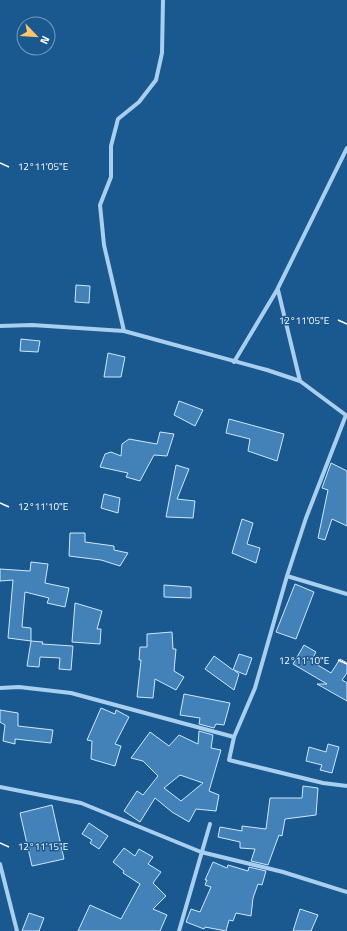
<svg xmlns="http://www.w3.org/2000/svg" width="347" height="931" font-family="'Titillium Web',sans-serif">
	<rect width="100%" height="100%" fill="#1a5890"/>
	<!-- building -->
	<path fill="#4382b8" stroke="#cfe7fa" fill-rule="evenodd" d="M76 285 90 286 89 303 75 302Z
		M21 339 40 341 38 352 20 351Z
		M108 353 125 357 121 377H104Z
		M179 401 203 410 195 426 174 415Z
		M229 419 284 434 277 461 248 451 250 439 226 433Z
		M160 432 174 434 167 456 154 455 140 481 126 477 128 473 100 467 105 454 111 452 121 456 122 444 129 439 157 444Z
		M331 463 347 471V526L332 519 325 540 318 538 328 490 322 488Z
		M176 465 189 469 177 499 195 501 193 518 166 517Z
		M104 494 120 498 118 513 101 508Z
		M242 519 253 523 247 544 260 548 256 563 232 553Z
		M70 533H85V542L114 546V550L128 553 120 566 101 560 69 556Z
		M31 562 48 564 45 583 69 588 65 607 47 603 49 598 25 592 22 627 31 628V641L8 638 13 580 0 581V569L30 571Z
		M295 584 314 592 296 639 276 632Z
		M164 585 191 587V598L164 597Z
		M75 603 102 611 97 629H101L100 644 72 642Z
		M172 632 173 649H176L174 671 184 677 176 690 155 679 153 698 137 697 141 660H139L140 647H147V634Z
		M31 641 43 642 42 644 73 646 71 670 59 669 60 658 40 657 39 667 27 666Z
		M304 645 316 652 311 661 331 673 340 659 347 663V673L342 680 347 683V701L317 684H327L293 664Z
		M239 654 252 658 246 675 234 670 239 674 234 690 205 669 214 656 233 670Z
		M184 694 230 703 224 725 216 724 214 728 199 724 200 718 180 715Z
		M101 708 115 714 116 710 129 717 115 744 121 746 115 766 91 759 92 741 87 740Z
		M0 710 18 713V726L53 730 51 743 15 739V744L3 741 5 725 0 722Z
		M199 731 213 735 211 748 221 750 209 791 219 795 216 811 196 809 189 822 172 812 155 798 140 822 124 811 137 791 143 795 158 776 143 761 131 758 150 732 169 746 179 735 198 744ZM180 775 203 783 181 801 164 788Z
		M328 744 339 747 332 773 320 770 322 765 306 761 309 747 326 752Z
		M303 786 318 788 316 815 285 819 282 836 279 835 268 865 251 861 255 849 240 848V842L218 837 220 827 242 831V826L266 829 270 798H302Z
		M52 805 64 859 32 866 20 813Z
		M89 823 108 836 99 849 90 843 92 840 82 834Z
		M124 848 135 856 139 849 153 857 148 864 161 872 153 883 166 896 153 909 167 915 160 931H78L90 905 121 919 140 884 123 873 124 871 113 862Z
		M213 862 227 868 228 865 248 871 249 867 266 871 262 885 258 884 253 898 251 916 236 913 233 921 229 920 226 931 205 927 204 929 186 922 191 909 200 912 211 887 205 885 207 880H205Z
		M300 909 318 915 311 931H293Z
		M29 913 44 918 39 931H22Z"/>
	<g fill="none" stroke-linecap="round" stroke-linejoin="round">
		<!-- street -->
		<path stroke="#a9cfef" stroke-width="4" d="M278 290 300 381
			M0 326 32 325 124 331 267 370 300 381 347 416
			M124 331 104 245 100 205 111 177V146L118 119 139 102 156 80 162 53 163 0
			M234 362 277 290 347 148
			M346 415 306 518 287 576 255 688 234 737 229 760 323 783 347 786
			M287 576 347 594
			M0 688 19 687 71 693 234 737
			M0 787 81 803 201 852 283 872 347 892
			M0 864 17 931
			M179 931 210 824"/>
	</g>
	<!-- ticks -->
	<path fill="none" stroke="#fff" stroke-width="1.5" d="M0 163 9 167M338 320 347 324M0 503 9 507M338 660 347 664M0 843 9 847"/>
	<g font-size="10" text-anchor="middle" fill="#fff" stroke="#1a5890" stroke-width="3" stroke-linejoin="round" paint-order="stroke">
		<text x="43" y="170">12°11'05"E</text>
		<text x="304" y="324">12°11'05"E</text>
		<text x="43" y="510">12°11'10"E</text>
		<text x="304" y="664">12°11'10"E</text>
		<text x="43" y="850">12°11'15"E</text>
	</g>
	<!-- north arrow -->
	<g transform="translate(36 36) rotate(115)"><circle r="19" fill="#1a5890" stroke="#769bbc"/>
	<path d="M0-3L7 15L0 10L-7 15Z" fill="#ffc567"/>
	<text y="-6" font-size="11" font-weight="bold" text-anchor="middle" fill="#ffffff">N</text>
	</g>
</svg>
